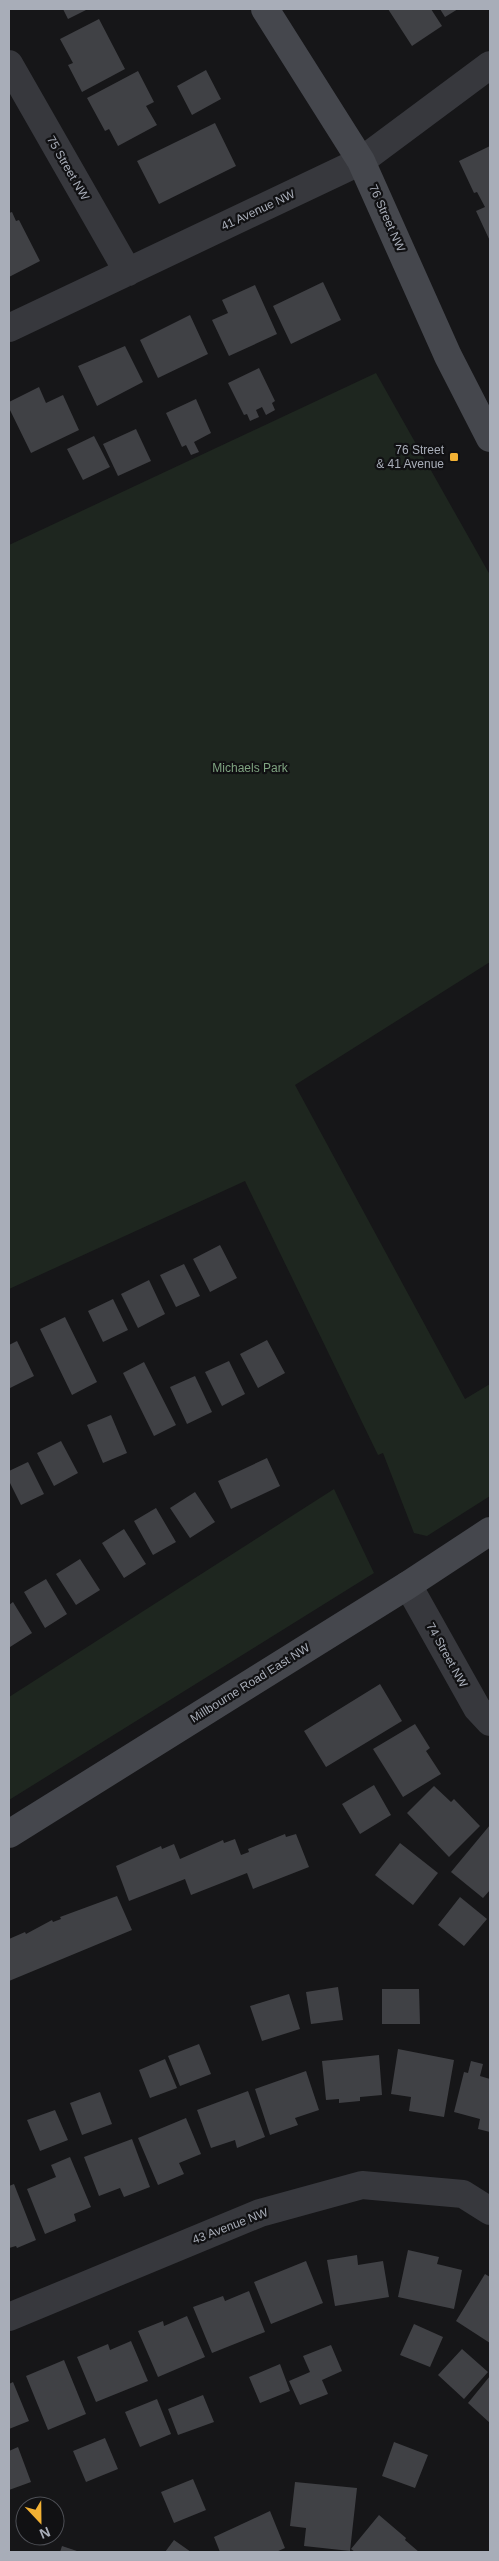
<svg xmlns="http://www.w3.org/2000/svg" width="499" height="2561" font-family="Arial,sans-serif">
	<rect width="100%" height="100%" fill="#161618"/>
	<!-- green -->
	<path fill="#1e261f" d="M376 373 490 575V962L295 1085 465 1399 490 1384V1496L427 1536 414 1533 383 1453 378 1455 245 1181 9 1289V545Z
		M334 1489 374 1573 9 1800V1697Z"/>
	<!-- building -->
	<path fill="#404145" d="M63 9H88L68 19Z
		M388 9H431L442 26 412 46Z
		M440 9H458L445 17Z
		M99 19 125 69 82 92 68 65 73 63 60 39Z
		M206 70 221 99 192 115 177 86Z
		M138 71 154 102 146 106 157 125 118 146 109 129 105 131 87 98Z
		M215 123 236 166 159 204 137 161Z
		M490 146V241L476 211 485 207 477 192 474 193 459 161Z
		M12 212 16 221 19 220 40 261 9 277V213Z
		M323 282 341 320 291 344 273 306Z
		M255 285 277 334 229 356 212 320 228 313 222 300Z
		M190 315 208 354 158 378 140 340Z
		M125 346 143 382 97 406 78 366Z
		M259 368 275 401 272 403 275 410 266 415 262 407 256 410 259 417 250 421 247 414 244 415 228 383Z
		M39 387 46 403 63 395 79 430 31 453 9 408V402Z
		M196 399 211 433 194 442 199 452 191 455 186 445 182 447 166 413Z
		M136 429 151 461 118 476 103 444Z
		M94 436 110 467 83 480 67 449Z
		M220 1245 237 1278 210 1292 193 1259Z
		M184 1264 200 1296 176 1307 160 1275Z
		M149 1280 165 1314 138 1328 121 1294Z
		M113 1299 128 1330 103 1342 88 1311Z
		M65 1317 97 1382 72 1395 40 1329Z
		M267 1340 285 1373 258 1388 240 1354Z
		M17 1341 34 1376 10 1388 9 1345Z
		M229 1361 245 1394 222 1406 205 1372Z
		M144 1362 176 1425 154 1436 123 1373Z
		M195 1376 212 1412 187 1424 170 1387Z
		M111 1415 127 1453 103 1463 87 1425Z
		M61 1441 78 1473 54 1486 37 1453Z
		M267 1458 280 1486 231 1509 218 1481Z
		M28 1462 44 1494 21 1505 9 1481V1471Z
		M195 1492 215 1522 190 1538 170 1508Z
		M156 1508 176 1542 153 1555 134 1521Z
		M124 1529 146 1564 124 1578 102 1543Z
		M80 1559 100 1590 76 1605 56 1574Z
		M46 1579 67 1614 45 1628 24 1592Z
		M13 1602 32 1633 10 1647 9 1605Z
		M380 1684 402 1721 326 1767 304 1731Z
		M415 1724 430 1748 426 1751 441 1774 403 1797 373 1749Z
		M374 1785 391 1815 360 1834 342 1804Z
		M434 1786 451 1802 454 1799 480 1826 449 1857 407 1813Z
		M490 1825V1890L483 1898 451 1872Z
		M285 1834 286 1837 296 1834 309 1867 253 1889 247 1873 191 1895 185 1879 129 1901 116 1866 161 1846 162 1849 174 1844 180 1859 223 1840 224 1843 235 1839 241 1855 249 1852 248 1849Z
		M400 1843 438 1873 413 1905 375 1875Z
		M117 1896 132 1930 9 1981V1939L25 1932 26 1934 52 1920 53 1922 61 1919 60 1917Z
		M460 1897 487 1919 464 1946 438 1925Z
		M338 1987 343 2020 311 2024 306 1992Z
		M382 1989H419L420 2024H382Z
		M289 1994 300 2029 262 2041 250 2006Z
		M199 2044 211 2074 180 2086 168 2056Z
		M398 2049 454 2060 444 2117 409 2111 411 2097 391 2094Z
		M379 2055 382 2095 360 2097V2101L339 2103V2099L326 2100 322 2061Z
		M165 2059 177 2088 150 2098 139 2070Z
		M471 2061 483 2064 480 2076 490 2079V2132L478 2129 480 2119 454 2112 464 2072 468 2073Z
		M306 2071 319 2110 295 2118 298 2125 270 2135 255 2089Z
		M248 2091 265 2137 237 2148 235 2140 211 2148 197 2110Z
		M100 2092 112 2124 82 2135 70 2103Z
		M55 2110 68 2140 40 2151 27 2120Z
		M186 2118 201 2154 179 2163 184 2174 158 2185 138 2138Z
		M132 2139 150 2187 124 2197 120 2188 99 2196 84 2157Z
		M70 2157 91 2207 74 2214 76 2221 45 2234 27 2189 56 2177 51 2165Z
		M14 2184 36 2240 17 2248 16 2246 9 2248V2186Z
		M408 2250 439 2257 437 2264 462 2270 454 2309 398 2297Z
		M357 2255 358 2265 383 2261 389 2297 335 2306 327 2260Z
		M306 2261 323 2303 271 2324 254 2282Z
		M485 2274 490 2277V2343L456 2321Z
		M249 2291 265 2332 212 2353 193 2307 223 2296 225 2301Z
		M187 2316 205 2357 158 2377 138 2331 163 2321 164 2326Z
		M414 2324 443 2337 430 2367 400 2355Z
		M131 2341 148 2381 96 2402 77 2357 108 2344 110 2350Z
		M331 2345 342 2371 322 2380 328 2394 300 2405 289 2381 310 2372 303 2356Z
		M462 2349 488 2372 464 2399 438 2375Z
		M64 2360 86 2414 48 2430 26 2376Z
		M280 2364 290 2391 260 2403 249 2377Z
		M490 2376V2423L468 2403Z
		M13 2382 29 2421 9 2429V2384Z
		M203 2395 214 2422 178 2435 168 2409Z
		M157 2399 171 2434 140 2447 125 2412Z
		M105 2438 118 2469 86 2482 73 2451Z
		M394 2442 428 2455 415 2488 382 2476Z
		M18 2447 31 2482 9 2490V2451Z
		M193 2479 206 2510 174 2523 161 2492Z
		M295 2482 357 2488 350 2551 304 2546 306 2528 290 2526Z
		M270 2511 285 2548 276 2552H220L214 2537Z
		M379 2515 406 2538 405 2540 419 2552H355L351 2549Z
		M174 2540 191 2552H165Z
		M62 2546 80 2552H60Z"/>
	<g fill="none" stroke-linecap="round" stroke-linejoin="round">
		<!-- street -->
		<path stroke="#37383d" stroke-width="28" d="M9 64 128 272
			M9 328 361 161 490 65
			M408 1585 477 1708 490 1722
			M9 2317 260 2213 362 2185 463 2194 490 2211"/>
		<!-- secondary -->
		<path stroke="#45474d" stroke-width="28" d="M265 9 361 161 448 356 490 438
			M9 1834 408 1585 490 1531"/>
	</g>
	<!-- markers -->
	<rect fill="#f2b134" stroke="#111113" stroke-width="2" x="449" y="452" width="10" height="10" rx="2.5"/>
	<g text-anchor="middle" stroke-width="4.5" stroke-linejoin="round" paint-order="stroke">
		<!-- street labels -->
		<g font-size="12" fill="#a8adb8" stroke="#111113">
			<text transform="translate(68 168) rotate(60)" y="4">75 Street NW</text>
			<text transform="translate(258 210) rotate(-25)" y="4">41 Avenue NW</text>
			<text transform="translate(387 218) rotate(66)" y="4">76 Street NW</text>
			<text transform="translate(447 1655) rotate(61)" y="4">74 Street NW</text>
			<text transform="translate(250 1683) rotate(-32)" y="4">Millbourne Road East NW</text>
			<text transform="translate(230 2226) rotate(-21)" y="4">43 Avenue NW</text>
		</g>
		<!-- poi labels -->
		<g font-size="12" fill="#a8adb8" stroke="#111113" text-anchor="end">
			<text x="444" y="454">76 Street<tspan x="444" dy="14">&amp; 41 Avenue</tspan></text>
		</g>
		<!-- park labels -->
		<g font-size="12" fill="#7fa381" stroke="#111113">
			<text x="250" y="772">Michaels Park</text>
		</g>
	</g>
	<!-- border -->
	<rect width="499" height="2561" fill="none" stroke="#a8adb8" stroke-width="20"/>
	<!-- north arrow -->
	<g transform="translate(40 2521) rotate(158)"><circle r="24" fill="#111113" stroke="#4d4f55"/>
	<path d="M0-4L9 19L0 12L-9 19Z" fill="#f2b134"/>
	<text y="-8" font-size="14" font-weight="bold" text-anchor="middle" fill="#a8adb8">N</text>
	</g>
</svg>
